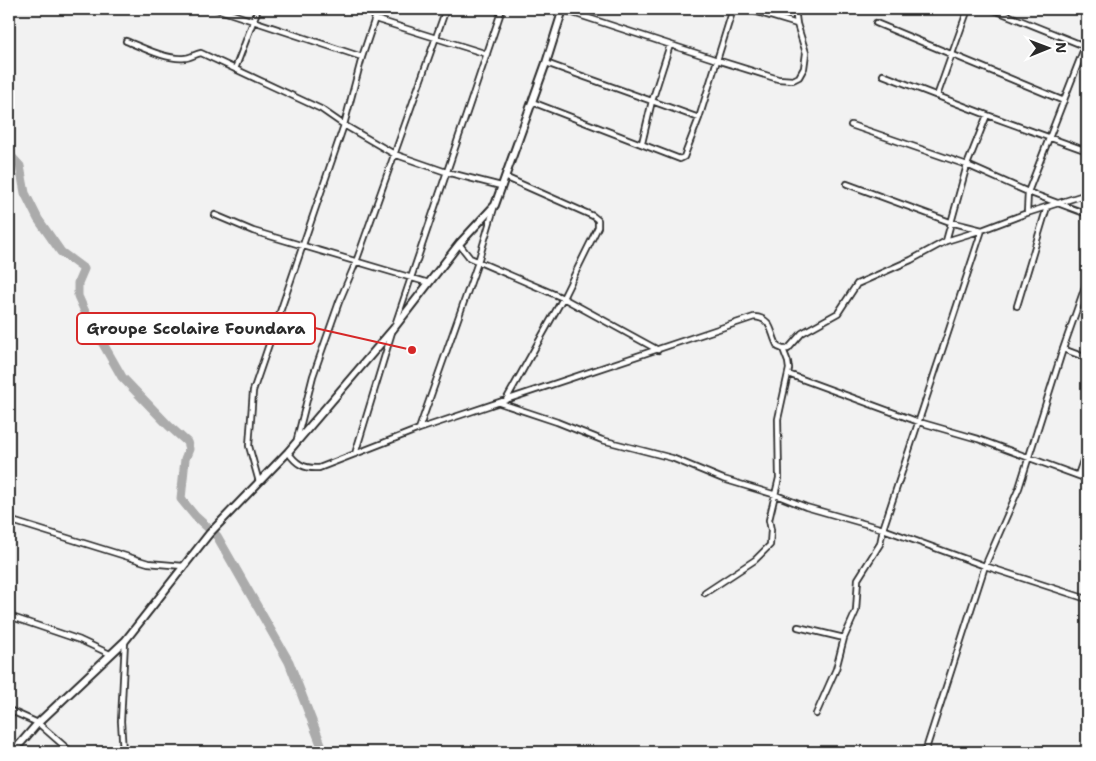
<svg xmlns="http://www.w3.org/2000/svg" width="1096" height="761" font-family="'Shantell Sans',sans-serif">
	<rect width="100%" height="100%" fill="#f2f2f2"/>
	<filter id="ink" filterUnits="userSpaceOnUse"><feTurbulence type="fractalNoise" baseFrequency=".02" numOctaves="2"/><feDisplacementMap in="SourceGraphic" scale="10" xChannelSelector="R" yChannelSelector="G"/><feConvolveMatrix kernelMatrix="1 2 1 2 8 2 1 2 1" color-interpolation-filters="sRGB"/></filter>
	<g filter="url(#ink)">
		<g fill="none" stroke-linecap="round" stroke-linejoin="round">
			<!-- river -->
			<path stroke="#ababab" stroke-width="9" d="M9 154 20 166 25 193 38 219 61 252 84 269 78 283V296L86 314 122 377 169 426 187 442 189 449 185 459 181 499 195 516 217 536 289 662 324 752"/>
			<!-- street casing -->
			<g stroke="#2b2b2b" stroke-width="8">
				<path id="street" d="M217 9 362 57
					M561 9 717 60 778 79 793 80 799 77 804 68 806 53 797 24 795 9
					M747 9 797 24
					M992 9 1087 47
					M375 19 487 54
					M876 23 1064 101
					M126 41C144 48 166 60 185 58 190 58 195 54 201 53L321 109 344 125 394 154 446 172 501 186
					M546 63 699 118
					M235 69 258 9
					M883 75 987 115 1087 151
					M937 96 968 9
					M532 102 680 159 684 157 699 118 733 9
					M851 125 967 165 1028 192 1087 214
					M642 143 652 101 670 45
					M505 177 593 216 598 220V227L563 298 506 400
					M1027 213 1028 192 1087 41
					M215 215 253 231 429 283
					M946 241 967 165 987 115
					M459 244 470 258 563 298 658 350
					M1017 306 1047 207
					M395 325 502 9
					M783 349H788L802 333 838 313 857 284 911 260 946 241 982 230 1027 213 1087 194
					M1063 349 1087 358
					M788 374 919 422 978 439 1087 479
					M500 403 557 422 602 440 672 458 723 479 776 495 806 507 883 529 985 566 1087 599
					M419 429 478 262 494 208
					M297 439 313 376 339 302 356 262 446 9
					M288 452C296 464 304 469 319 468L419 429 754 317C773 318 770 333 778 347L783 349 788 362 789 369 778 419 779 478 769 520 771 530 770 545 755 560 705 593
					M355 454 392 332
					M1078 475 1087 449
					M259 482 249 446 253 391 344 125 362 57 378 9
					M9 520 148 563 183 566
					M9 616 80 640 110 654
					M798 627 844 638
					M9 710 38 723 71 752
					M816 714 836 669 844 638 856 611 858 579 880 544 883 529 982 230 950 222 847 184
					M123 752 121 721 125 641
					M925 752 985 566 1019 488 1063 349 1087 281"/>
			</g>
			<!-- secondary casing -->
			<g stroke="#2b2b2b" stroke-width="10">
				<path id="secondary" d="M13 752 38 723 125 641 209 534 288 452 394 328 459 244 495 205 546 63 563 9"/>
			</g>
			<!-- street -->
			<use href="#street" stroke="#fff" stroke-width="4.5"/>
			<!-- secondary -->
			<use href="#secondary" stroke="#fff" stroke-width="6"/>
		</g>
	</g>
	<!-- callouts -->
	<path fill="none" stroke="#d62828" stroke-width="2" d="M412 350L315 328"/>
	<circle fill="#d62828" stroke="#fff" stroke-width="2" cx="412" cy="350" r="5"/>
	<rect fill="#fff" stroke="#d62828" stroke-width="2" x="77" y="313" width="238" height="31" rx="5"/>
	<g font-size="16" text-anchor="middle" font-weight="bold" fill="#2b2b2b">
		<text x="196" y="334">Groupe Scolaire Foundara</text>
	</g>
	<!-- margin -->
	<rect width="1096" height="761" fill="none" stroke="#fff" stroke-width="30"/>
	<rect x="15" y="15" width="1066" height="731" fill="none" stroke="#2b2b2b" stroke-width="2" filter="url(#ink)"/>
	<!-- north arrow -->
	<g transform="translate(1048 48) rotate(89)" stroke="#ffffff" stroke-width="4" paint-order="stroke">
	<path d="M0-4L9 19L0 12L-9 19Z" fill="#2b2b2b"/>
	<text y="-8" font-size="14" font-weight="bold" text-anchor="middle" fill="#2b2b2b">N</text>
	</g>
</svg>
